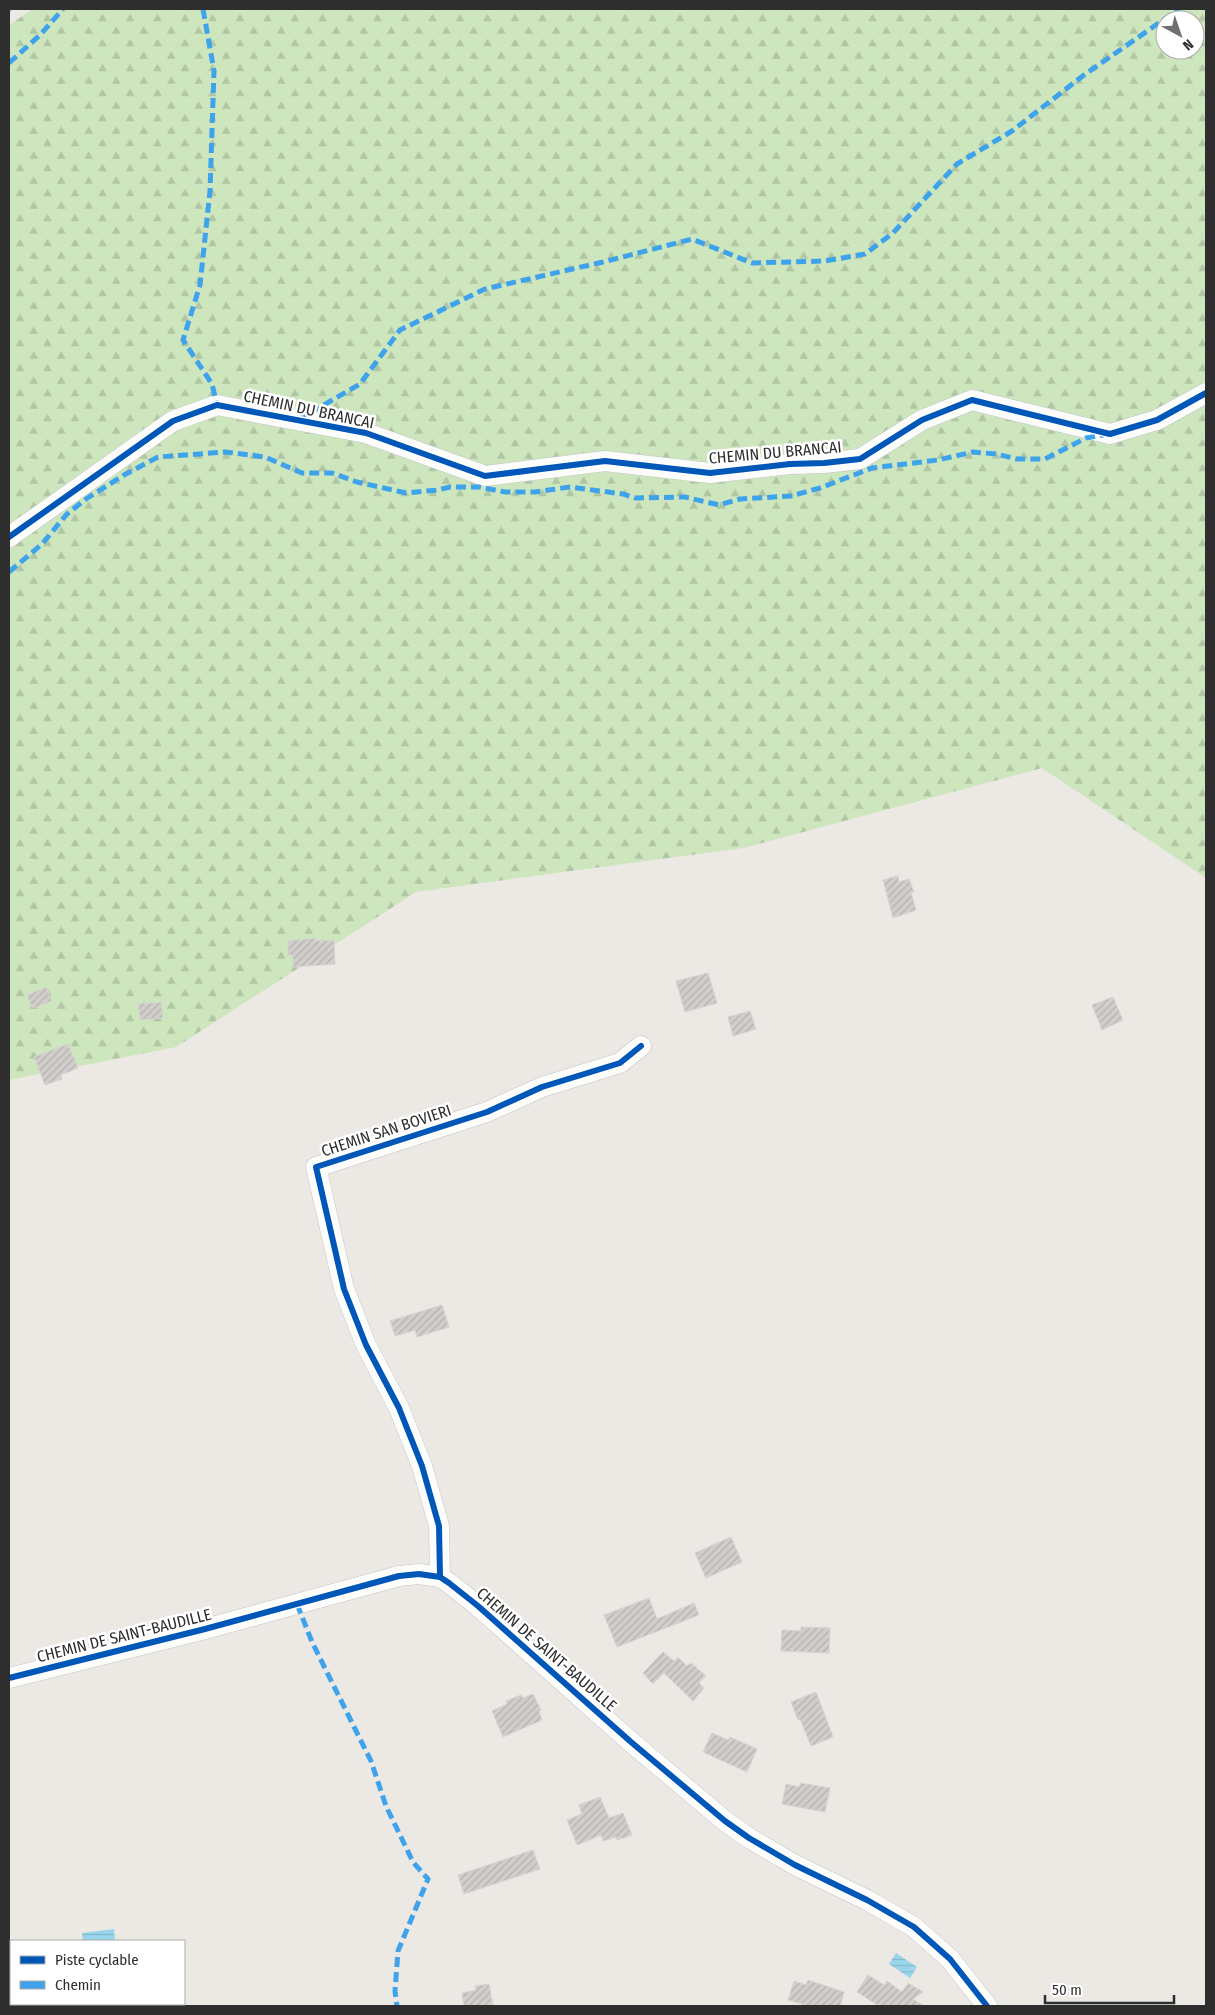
<svg xmlns="http://www.w3.org/2000/svg" width="1215" height="2015" font-family="'Fira Sans Condensed',sans-serif">
	<defs>
		<pattern id="forest-firs" width="22" height="20" patternUnits="userSpaceOnUse" patternTransform="scale(1.25)"><rect width="22" height="20" fill="#cee6be"/><path d="M5 1l3.5 6h-7zM16 11l3.5 6h-7z" fill="#b1c6a4"/></pattern>
		<pattern id="water-rules" width="6" height="5" patternUnits="userSpaceOnUse" patternTransform="scale(1.25)"><rect width="6" height="5" fill="#99d6ec"/><path d="M0 2.5h6" fill="none" stroke="#84b8cb"/></pattern>
		<pattern id="building-hatch" width="6" height="6" patternUnits="userSpaceOnUse" patternTransform="scale(1.25)"><rect width="6" height="6" fill="#d1cecb"/><path d="M-1 1l2-2M0 6l6-6M5 7l2-2" fill="none" stroke="#b4b1af"/></pattern>
	</defs>
	<rect width="100%" height="100%" fill="#ece8e4"/>
	<!-- forest -->
	<path fill="url(#forest-firs)" fill-rule="evenodd" d="M33 9H1206V878L1042 768 743 848 416 892 176 1047 9 1080V25ZM1165 20H1195V50H1165Z"/>
	<!-- water -->
	<path fill="url(#water-rules)" d="M114 1929 115 1941H83L82 1933Z
		M896 1953 917 1967 910 1978 889 1964Z"/>
	<g fill="none" stroke-linecap="round" stroke-linejoin="round">
		<!-- stream -->
		<path stroke="#99d6ec" stroke-width="5" d="M9 10V9"/>
	</g>
	<!-- building -->
	<path fill="url(#building-hatch)" stroke="#d7d4d0" d="M898 876 899 882 909 879 914 892 911 893 916 910 893 918 883 880Z
		M316 938V941L334 940 335 964 293 967V955H288V941Z
		M708 973 717 1003 685 1012 676 981Z
		M46 987 52 1001 37 1007H32L27 995Z
		M1113 997 1123 1020 1102 1030 1092 1005Z
		M161 1002 163 1018 140 1020 138 1004Z
		M750 1011 756 1029 733 1036 728 1017Z
		M68 1044 78 1068 61 1075 62 1079 45 1085 34 1057Z
		M442 1305 449 1327 417 1337 415 1330 395 1336 390 1321Z
		M731 1537 742 1562 706 1578 695 1553Z
		M649 1598 657 1619 694 1603 699 1615 617 1647 604 1615Z
		M801 1627 830 1628 829 1653 781 1651 782 1630 801 1631Z
		M663 1652 674 1661 678 1657 687 1666 691 1663 706 1676 699 1683 704 1688 693 1701 664 1673 653 1684 643 1673Z
		M816 1692 833 1737 811 1746 800 1719 798 1720 791 1702Z
		M533 1694 541 1710 539 1711 542 1720 503 1737 492 1711 507 1704 506 1701 521 1695 523 1698Z
		M712 1733 728 1740 730 1737 757 1749 747 1772 703 1752Z
		M800 1783 830 1788 825 1812 782 1804 786 1784 800 1787Z
		M600 1797 609 1818 623 1813 632 1835 617 1840 616 1837 603 1841 601 1835 577 1845 567 1820 582 1814 579 1805Z
		M533 1850 540 1869 464 1894 458 1875Z
		M868 1975 884 1985 887 1981 902 1992 908 1983 923 1992 913 1999 924 2006H879L857 1992Z
		M808 1980 844 1992 840 2006H802V2004L788 2000 794 1981 806 1985Z
		M489 1984 493 2006H464L462 1993 476 1990 475 1986Z"/>
	<g fill="none" stroke-linecap="round" stroke-linejoin="round">
		<!-- minor casing -->
		<g stroke="#c5c4c5" stroke-width="21">
			<path id="minor" d="M9 537 173 421 217 405 366 433 485 476 605 461 710 473 790 464 824 463 860 459 922 420 972 400 1110 434 1157 420 1206 393
				M440 1577 439 1526 422 1466 399 1408 366 1345 344 1289 316 1167 487 1112 542 1087 620 1063 641 1046
				M9 1678 205 1629 399 1576 419 1574 440 1577 449 1583 478 1606 631 1742 725 1821 749 1838 795 1865 867 1900 914 1927 950 1959 987 2006"/>
		</g>
		<!-- minor -->
		<use href="#minor" stroke="#fcfcfb" stroke-width="20"/>
		<!-- quiet -->
		<path stroke="#3ea3eb" stroke-width="5" stroke-dasharray="10 5" stroke-linecap="butt" d="M203 9 214 71 210 191 200 285 183 340 212 384 217 405
			M9 63 40 35 63 9
			M298 420 360 384 400 330 485 289 603 262 692 239 752 263 825 261 865 254 893 233 957 164 1012 131 1084 75 1179 9
			M9 572 42 544 67 514 86 499 124 475 158 457 225 452 265 457 302 473H332L357 482 406 493 438 490 450 487H479L505 492H535L570 487 623 494 635 498 685 497 719 505 740 499 791 496 820 488 872 468 938 460 973 452 996 454 1017 459H1045L1086 438 1103 435
			M297 1604 312 1642 371 1761 386 1806 413 1862 428 1879 398 1951 395 1991 397 2006"/>
		<!-- cycleway casing -->
		<g stroke="#fff" stroke-width="9">
			<path id="cycleway" d="M9 537 173 421 217 405 366 433 485 476 605 461 710 473 790 464 824 463 860 459 922 420 972 400 1110 434 1157 420 1206 393
				M440 1577 439 1526 422 1466 399 1408 366 1345 344 1289 316 1167 487 1112 542 1087 620 1063 641 1046
				M9 1678 205 1629 399 1576 419 1574 440 1577 449 1583 478 1606 631 1742 725 1821 749 1838 795 1865 867 1900 914 1927 950 1959 987 2006"/>
		</g>
		<!-- cycleway -->
		<use href="#cycleway" stroke="#0057b8" stroke-width="6"/>
	</g>
	<g text-anchor="middle" stroke-width="5" stroke-linejoin="round" paint-order="stroke">
		<!-- street labels -->
		<g font-size="16" fill="#2e2e2e" stroke="#fff">
			<text transform="translate(309 409) rotate(12)" y="6">CHEMIN DU BRANCAI</text>
			<text transform="translate(775 452) rotate(-5)" y="6">CHEMIN DU BRANCAI</text>
			<text transform="translate(386 1130) rotate(-18)" y="6">CHEMIN SAN BOVIERI</text>
			<text transform="translate(124 1635) rotate(-14)" y="6">CHEMIN DE SAINT-BAUDILLE</text>
			<text transform="translate(547 1649) rotate(41)" y="6">CHEMIN DE SAINT-BAUDILLE</text>
		</g>
	</g>
	<!-- border -->
	<rect width="1215" height="2015" fill="none" stroke="#2e2e2e" stroke-width="20"/>
	<!-- legend -->
	<rect x="10" y="1940" width="175" height="65" fill="#ffffff" stroke="#ababab"/>
	<rect x="20" y="1956" width="25" height="8" fill="#0057b8" stroke="#ababab"/>
	<text x="55" y="1965" font-size="15" fill="#2e2e2e">Piste cyclable</text>
	<rect x="20" y="1981" width="25" height="8" fill="#3ea3eb" stroke="#ababab"/>
	<text x="55" y="1990" font-size="15" fill="#2e2e2e">Chemin</text>
	<!-- north arrow -->
	<g transform="translate(1180 35) rotate(140)"><circle r="24" fill="#ffffff" stroke="#ababab"/>
	<path d="M0-4L9 19L0 12L-9 19Z" fill="#706f6e"/>
	<text y="-8" font-size="14" font-weight="bold" text-anchor="middle" fill="#2e2e2e">N</text>
	</g>
	<!-- scale -->
	<path d="M1045 1995v8h129v-8" fill="none" stroke="#2e2e2e" stroke-width="2.5"/>
	<text x="1052" y="1995" font-size="15" fill="#2e2e2e" stroke="#ffffff" stroke-width="4" paint-order="stroke">50 m</text>
</svg>
